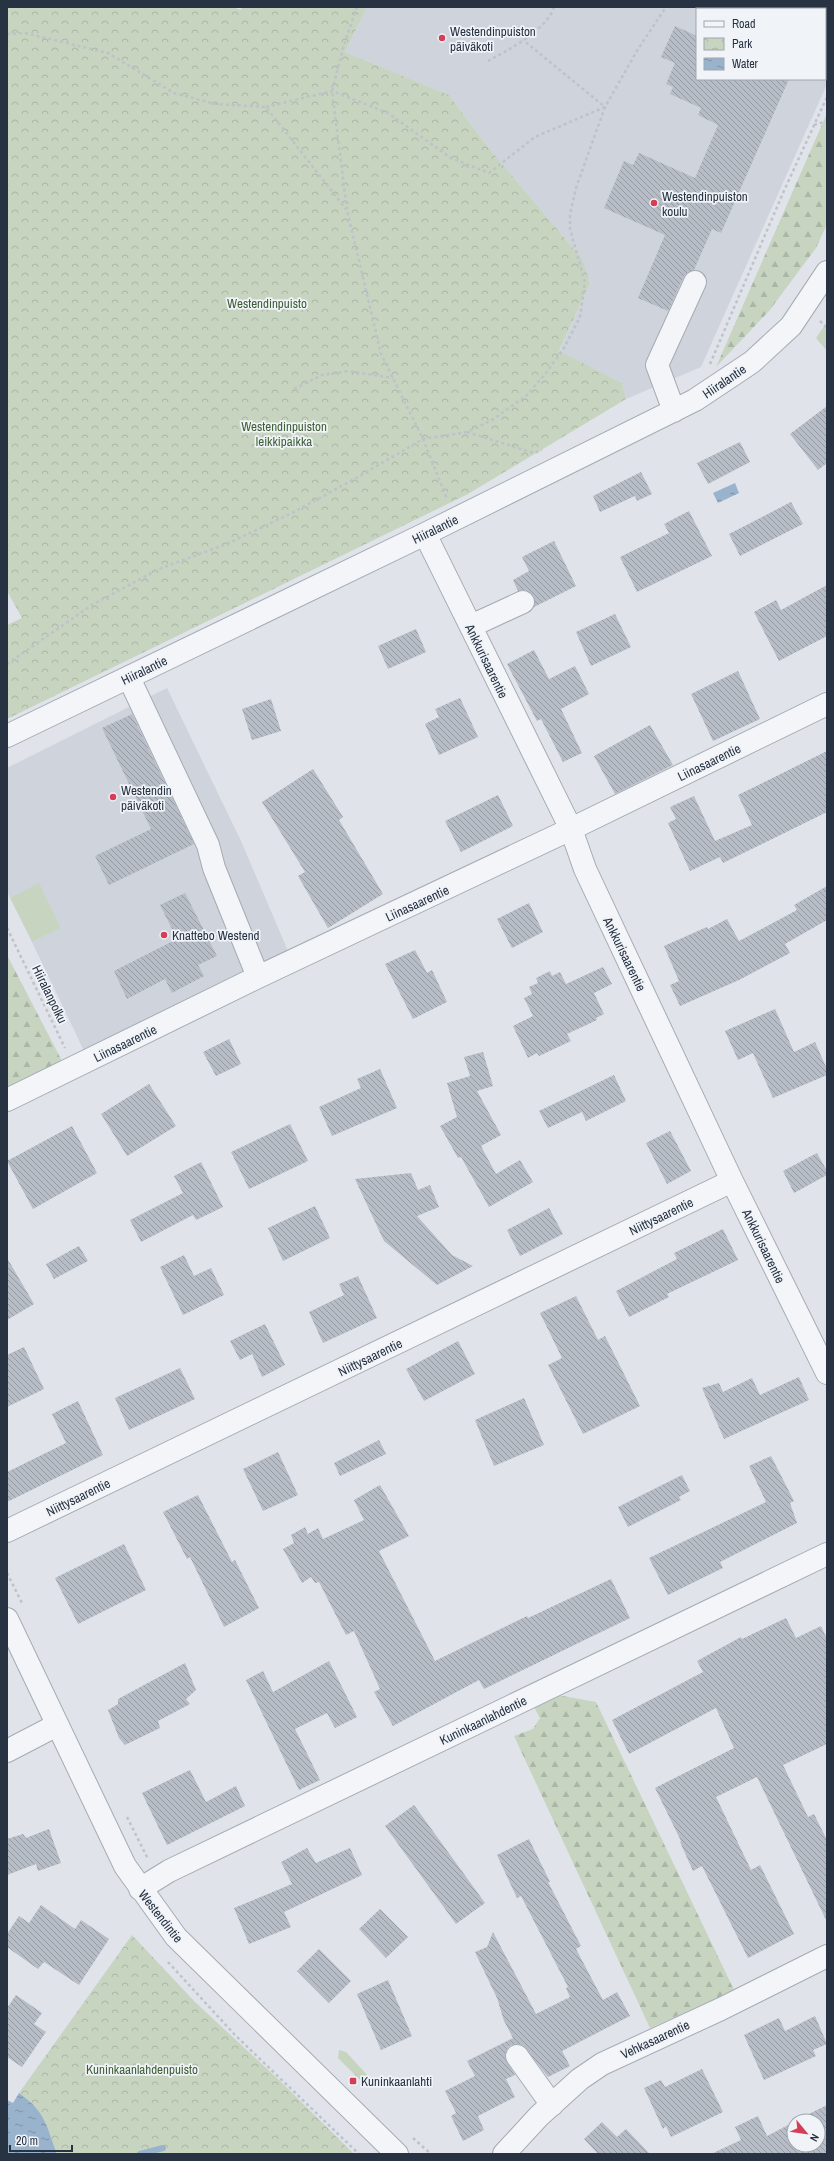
<svg xmlns="http://www.w3.org/2000/svg" width="834" height="2161" font-family="'Archivo Narrow',sans-serif">
	<defs>
		<pattern id="grass-tufts" width="24" height="20" patternUnits="userSpaceOnUse"><rect width="24" height="20" fill="#c6d4c0"/><path d="M3 7l-1-3M5 7V3M7 7l1-3M15 17l-1-3M17 17v-4M19 17l1-3" fill="none" stroke="#aab6a6"/></pattern>
		<pattern id="forest-firs" width="22" height="20" patternUnits="userSpaceOnUse"><rect width="22" height="20" fill="#c6d4c0"/><path d="M5 1l3.5 6h-7zM16 11l3.5 6h-7z" fill="#aab6a6"/></pattern>
		<pattern id="park-crowns" width="20" height="18" patternUnits="userSpaceOnUse"><rect width="20" height="18" fill="#c6d4c0"/><path d="M2 6a3 3 0 1 1 6 0M12 15a3 3 0 1 1 6 0" fill="none" stroke="#aab6a6"/></pattern>
		<pattern id="water-ripples" width="26" height="14" patternUnits="userSpaceOnUse"><rect width="26" height="14" fill="#99b3cc"/><path d="M2 4q2-2 4 0t4 0M15 11q2-2 4 0t4 0" fill="none" stroke="#7d92a7"/></pattern>
		<pattern id="building-back-hatch" width="6" height="6" patternUnits="userSpaceOnUse"><rect width="6" height="6" fill="#b7bdc7"/><path d="M-1 5l2 2M0 0l6 6M5-1l2 2" fill="none" stroke="#959aa3"/></pattern>
	</defs>
	<rect width="100%" height="100%" fill="#e0e4ea"/>
	<!-- built -->
	<path fill="#ced3dc" fill-rule="evenodd" d="M367 7H827V84L701 367 626 399 622 383 559 352 590 283 583 260 488 147 449 95 345 52ZM697 9H825V79H697Z
		M167 688 241 841 288 951 84 1051 32 942 61 928 39 884 10 898 7 891V768Z"/>
	<!-- grass -->
	<path fill="url(#grass-tufts)" d="M339 2050 346 2052 369 2077 367 2081H361L338 2058Z"/>
	<!-- forest -->
	<path fill="url(#forest-firs)" d="M827 113V224L816 248 769 311 716 367Z
		M827 322V351L816 338Z
		M7 955 62 1061 7 1088Z
		M557 1695 596 1702 734 1990 650 2028 514 1736 533 1729 540 1718 534 1707Z"/>
	<!-- park -->
	<path fill="url(#park-crowns)" d="M7 7H232L241 10 242 7H367L345 52 449 95 488 147 583 260 590 283 559 351 622 383 626 399 468 494 7 719V625L22 618 7 591Z
		M132 1935 195 2002 279 2080 354 2154H57C46 2125 46 2112 19 2093Z"/>
	<!-- pitch -->
	<path fill="#c6d4c0" d="M39 883 61 928 32 942 10 898Z"/>
	<!-- water -->
	<path fill="url(#water-ripples)" d="M735 483 739 493 718 503 713 493Z
		M19 2093C46 2112 46 2125 57 2154H7V2100L13 2103Z"/>
	<g fill="none" stroke-linecap="round" stroke-linejoin="round">
		<!-- stream -->
		<path stroke="#99b3cc" stroke-width="6" d="M140 2154 163 2148"/>
	</g>
	<!-- building -->
	<path fill="url(#building-back-hatch)" d="M675 26 697 36V79H789L721 233 712 229 694 270 688 272 684 276 668 311 638 298 665 235 604 208 624 161 633 165 639 153 695 178 718 125 698 115 701 108 670 94 673 87 666 84 675 63 661 57Z
		M827 406V463L818 470 790 434Z
		M740 442 750 462 708 484 697 463Z
		M641 472 652 494 637 501 635 496 600 512 593 496Z
		M791 502 803 524 740 556 729 534Z
		M689 511 712 556 637 592 620 557 669 533 664 524Z
		M554 541 576 586 534 607V596L525 590 518 591 513 580 529 571 522 557Z
		M827 585V636L779 661 754 612 776 600 781 610Z
		M615 614 631 647 591 666 576 632Z
		M416 629 426 652 388 669 378 646Z
		M534 650 549 679 575 666 589 694 561 709 582 753 563 762 541 719 537 721 507 664Z
		M738 671 760 719 713 741 691 694Z
		M460 698 478 737 439 755 425 724 439 717 435 709Z
		M271 699 281 731 252 740 242 709Z
		M132 714 194 844 109 885 95 856 151 829 102 728Z
		M650 725 673 765 615 794 594 756Z
		M827 751V812L723 863 720 857 690 871 668 823 676 819 670 807 694 796 715 841 752 825 738 795Z
		M313 769 343 817 339 820 383 894 328 928 298 876 305 872 262 802Z
		M498 795 513 826 461 852 445 821Z
		M827 886V920L785 944 790 953 739 980 680 1006 670 985 679 981 664 946 707 927 708 929 727 919 739 941 797 910 794 905Z
		M185 893 217 956 198 965 204 976 172 993 165 979 127 999 114 971 177 939 160 905Z
		M529 903 543 932 512 948 497 919Z
		M415 950 427 973 432 970 447 1002 413 1019 385 964Z
		M603 967 612 984 594 993 604 1014 596 1018 597 1020 567 1034 571 1041 539 1056 537 1053 528 1058 513 1026 533 1016 524 998 532 994 529 987 538 983 536 978 550 971 552 976 560 972 566 984Z
		M775 1009 794 1052 815 1042 827 1069V1075L773 1098 753 1053 738 1060 725 1031Z
		M229 1039 241 1064 216 1076 203 1052Z
		M483 1052 493 1086 477 1091 501 1135 481 1146 496 1174 520 1160 533 1182 489 1207 461 1157 458 1158 440 1126 457 1117 447 1083 470 1076 464 1057Z
		M380 1069 397 1108 332 1136 319 1107 361 1088 357 1079Z
		M614 1075 626 1101 586 1121 582 1112 548 1128 539 1111Z
		M149 1084 176 1126 127 1156 101 1114Z
		M290 1124 308 1161 249 1189 231 1152Z
		M72 1126 97 1173 33 1209 7 1161Z
		M670 1131 691 1171 667 1184 646 1143Z
		M817 1153 827 1171V1175L794 1193 783 1171Z
		M201 1162 223 1207 196 1220 193 1215 141 1242 130 1220 183 1193 174 1176Z
		M411 1173 418 1190 430 1185 439 1207 417 1216 452 1255 473 1266 437 1285 384 1241 355 1179Z
		M315 1206 330 1238 283 1261 268 1228Z
		M549 1208 563 1234 520 1256 507 1230Z
		M723 1229 738 1260 667 1294 669 1297 629 1317 616 1291 677 1259 674 1253Z
		M79 1246 88 1261 54 1279 46 1264Z
		M184 1255 194 1276 211 1268 224 1295 183 1315 160 1267Z
		M7 1258 34 1304 7 1320Z
		M358 1276 377 1318 323 1343 309 1312 344 1295 339 1284Z
		M576 1296 598 1340 605 1336 640 1406 583 1434 548 1365 562 1358 540 1313Z
		M265 1324 285 1365 262 1377 252 1354 240 1360 230 1341Z
		M458 1341 475 1374 424 1401 406 1369Z
		M24 1347 44 1389 7 1407V1355Z
		M180 1368 195 1399 129 1430 115 1398Z
		M799 1377 809 1400 724 1439 702 1388 719 1383 723 1392 752 1378 760 1395Z
		M524 1398 544 1445 494 1466 475 1420Z
		M78 1401 103 1455 7 1502V1472L66 1443 52 1414Z
		M379 1440 386 1454 340 1476 334 1463Z
		M278 1452 298 1495 263 1511 243 1469Z
		M771 1456 794 1501 790 1503 797 1523 720 1562 723 1568 668 1595 649 1558 766 1502 749 1466Z
		M682 1475 690 1491 679 1497 681 1500 628 1527 618 1507Z
		M380 1485 409 1536 379 1551 435 1661 527 1616 528 1618 611 1579 630 1618 484 1689 479 1680 393 1726 374 1692 380 1689 354 1631 346 1635 319 1582 315 1583 311 1577 302 1583 283 1549 294 1543 291 1535 305 1527 308 1534 318 1528 323 1539 364 1520 354 1500Z
		M198 1495 232 1562 235 1560 259 1608 224 1627 190 1557 187 1559 163 1512Z
		M124 1544 146 1590 78 1624 55 1578Z
		M786 1618 796 1638 821 1626 827 1639V1744L783 1765 808 1817 814 1814 827 1840V1922L757 1777 716 1797 751 1870 760 1865 794 1934 748 1958 702 1866 693 1871 680 1842 681 1841 655 1788 734 1748 716 1708 629 1754 612 1720 703 1672 697 1661 741 1637 742 1639Z
		M329 1661 357 1717 335 1728 327 1713 295 1729 320 1780 299 1790 246 1680 263 1671 273 1692Z
		M185 1663 196 1690 186 1699 190 1704 158 1721 160 1728 125 1745 119 1738 108 1710 118 1704V1699Z
		M190 1770 206 1802 236 1786 245 1806 167 1845 142 1793Z
		M414 1805 485 1903 456 1924 385 1826Z
		M49 1829 61 1863 38 1871 36 1864 7 1875V1839L23 1834 26 1838Z
		M529 1839 550 1882H548L581 1946 576 1949 603 2000 617 1992 630 2016 562 2051 570 2066 548 2077 523 2045 516 2044 509 2046 506 2051 505 2058 515 2075 506 2079 515 2097 478 2116 484 2130 463 2141 451 2116 456 2113 445 2091 475 2076 467 2061 513 2038 504 2021 497 1998 475 1952 487 1947 493 1932 536 2014 570 1997 566 1988 568 1987 521 1896 517 1898 497 1855Z
		M307 1848 316 1863 350 1848 362 1875 284 1912 291 1927 249 1944 234 1908 292 1884 281 1862Z
		M41 1905 75 1929 81 1920 109 1939 79 1985 44 1962 38 1969 7 1947V1934L19 1916 29 1923Z
		M380 1909 408 1937 386 1958 359 1929Z
		M319 1949 351 1981 329 2003 297 1971Z
		M388 1980 412 2036 381 2050 357 1994Z
		M16 1995 42 2013 34 2024 46 2032 22 2067 7 2057V2008Z
		M815 2016 827 2044 813 2050 816 2056 764 2080 744 2035 779 2018 785 2031Z
		M702 2069 723 2112 671 2137 666 2126 663 2129 644 2088 661 2080 665 2087Z
		M827 2105V2154H711L741 2140 735 2127 758 2116 767 2136 794 2122V2145H818V2121H795Z
		M602 2122 617 2137 626 2129 650 2154H598L584 2139Z"/>
	<g fill="none" stroke-linecap="round" stroke-linejoin="round">
		<!-- minor casing -->
		<g stroke="#a5abb4" stroke-width="24">
			<path id="minor" d="M674 411 657 365 695 282
				M425 534 571 829 585 869 732 1181 827 1373
				M471 626 523 602
				M129 678 208 845 214 868 258 977
				M7 736 425 534 695 400 752 362 791 326 827 272
				M7 1100 258 977 571 829 827 704
				M7 1531 732 1181
				M7 1619 125 1866 176 1937 397 2154
				M7 1751 57 1725
				M140 1889 169 1871 827 1554
				M517 2056 552 2105
				M504 2154 539 2116 580 2079 602 2064 721 2009 827 1956"/>
		</g>
		<!-- path -->
		<path stroke="#bec2c9" stroke-width="2.5" stroke-dasharray="3 3" stroke-linecap="butt" d="M357 7 343 48 332 91 347 210 381 354 423 439 447 499
			M824 9 825 7
			M825 29H827
			M7 34 25 33 108 53 174 93 215 104 266 107 346 209
			M488 61C508 50 547 30 554 7
			M266 107 332 91 388 113 451 158 489 173 535 137 605 107 523 40
			M814 125 827 121
			M820 321 827 328
			M710 364 783 193 827 97
			M294 389 322 375 348 371 393 378
			M467 432 534 453 542 450
			M7 664 92 605 159 569 229 543 294 512 358 477 423 439 467 432 492 420 526 396 546 373 564 348 580 317 585 282 570 229V215L576 188 605 107 638 49 666 7
			M7 928 65 1048
			M7 1573 22 1603
			M127 1817 148 1859
			M168 1962 235 2035 359 2154
			M413 2138 431 2154"/>
		<!-- minor -->
		<use href="#minor" stroke="#f3f5f8" stroke-width="22"/>
	</g>
	<!-- markers -->
	<g fill="#d63d57" stroke="#f0f3f7" stroke-width="1.5">
		<circle cx="442" cy="38" r="4"/>
		<circle cx="654" cy="203" r="4"/>
		<circle cx="113" cy="797" r="4"/>
		<circle cx="164" cy="935" r="4"/>
		<rect x="349" y="2077" width="8" height="8" rx="2"/>
	</g>
	<g text-anchor="middle" stroke-width="3.5" stroke-linejoin="round" paint-order="stroke">
		<!-- poi labels -->
		<g font-size="13" fill="#273242" stroke="#f0f3f7" text-anchor="start">
			<text x="450" y="36">Westendinpuiston<tspan x="450" dy="15">päiväkoti</tspan></text>
			<text x="662" y="201">Westendinpuiston<tspan x="662" dy="15">koulu</tspan></text>
			<text x="121" y="795">Westendin<tspan x="121" dy="15">päiväkoti</tspan></text>
			<text x="172" y="940">Knattebo Westend</text>
			<text x="361" y="2086">Kuninkaanlahti</text>
		</g>
		<!-- park labels -->
		<g font-size="13" fill="#3d5f34" stroke="#f0f3f7">
			<text x="267" y="308">Westendinpuisto</text>
			<text x="284" y="431">Westendinpuiston<tspan x="284" dy="15">leikkipaikka</tspan></text>
			<text x="142" y="2074">Kuninkaanlahdenpuisto</text>
		</g>
		<!-- street labels -->
		<g font-size="13" fill="#273242" stroke="#f0f3f7">
			<text transform="translate(724 381) rotate(-34)" y="5">Hiiralantie</text>
			<text transform="translate(435 529) rotate(-26)" y="5">Hiiralantie</text>
			<text transform="translate(487 661) rotate(64)" y="5">Ankkurisaarentie</text>
			<text transform="translate(144 670) rotate(-26)" y="5">Hiiralantie</text>
			<text transform="translate(709 762) rotate(-26)" y="5">Liinasaarentie</text>
			<text transform="translate(417 903) rotate(-25)" y="5">Liinasaarentie</text>
			<text transform="translate(625 954) rotate(64)" y="5">Ankkurisaarentie</text>
			<text transform="translate(50 994) rotate(64)" y="5">Hiiralanpolku</text>
			<text transform="translate(125 1043) rotate(-26)" y="5">Liinasaarentie</text>
			<text transform="translate(661 1216) rotate(-26)" y="5">Niittysaarentie</text>
			<text transform="translate(764 1246) rotate(64)" y="5">Ankkurisaarentie</text>
			<text transform="translate(370 1357) rotate(-26)" y="5">Niittysaarentie</text>
			<text transform="translate(78 1497) rotate(-26)" y="5">Niittysaarentie</text>
			<text transform="translate(483 1720) rotate(-26)" y="5">Kuninkaanlahdentie</text>
			<text transform="translate(161 1916) rotate(52)" y="5">Westendintie</text>
			<text transform="translate(655 2039) rotate(-25)" y="5">Vehkasaarentie</text>
		</g>
	</g>
	<!-- border -->
	<rect width="834" height="2161" fill="none" stroke="#273242" stroke-width="16"/>
	<!-- legend -->
	<rect x="696" y="8" width="130" height="72" fill="#f0f3f7" stroke="#a0a6af"/>
	<rect x="704" y="21" width="20" height="6" fill="#f3f5f8" stroke="#a0a6af"/>
	<text x="732" y="28" font-size="12" fill="#273242">Road</text>
	<rect x="704" y="38" width="20" height="12" fill="url(#park-crowns)" stroke="#a0a6af"/>
	<text x="732" y="48" font-size="12" fill="#273242">Park</text>
	<rect x="704" y="58" width="20" height="12" fill="url(#water-ripples)" stroke="#a0a6af"/>
	<text x="732" y="68" font-size="12" fill="#273242">Water</text>
	<!-- north arrow -->
	<g transform="translate(806 2133) rotate(119)"><circle r="19" fill="#f0f3f7" stroke="#a0a6af"/>
	<path d="M0-3L7 15L0 10L-7 15Z" fill="#d63d57"/>
	<text y="-6" font-size="11" font-weight="bold" text-anchor="middle" fill="#273242">N</text>
	</g>
	<!-- scale -->
	<path d="M10 2145v6h62v-6" fill="none" stroke="#273242" stroke-width="2"/>
	<text x="16" y="2145" font-size="12" fill="#273242" stroke="#f0f3f7" stroke-width="3" paint-order="stroke">20 m</text>
</svg>
